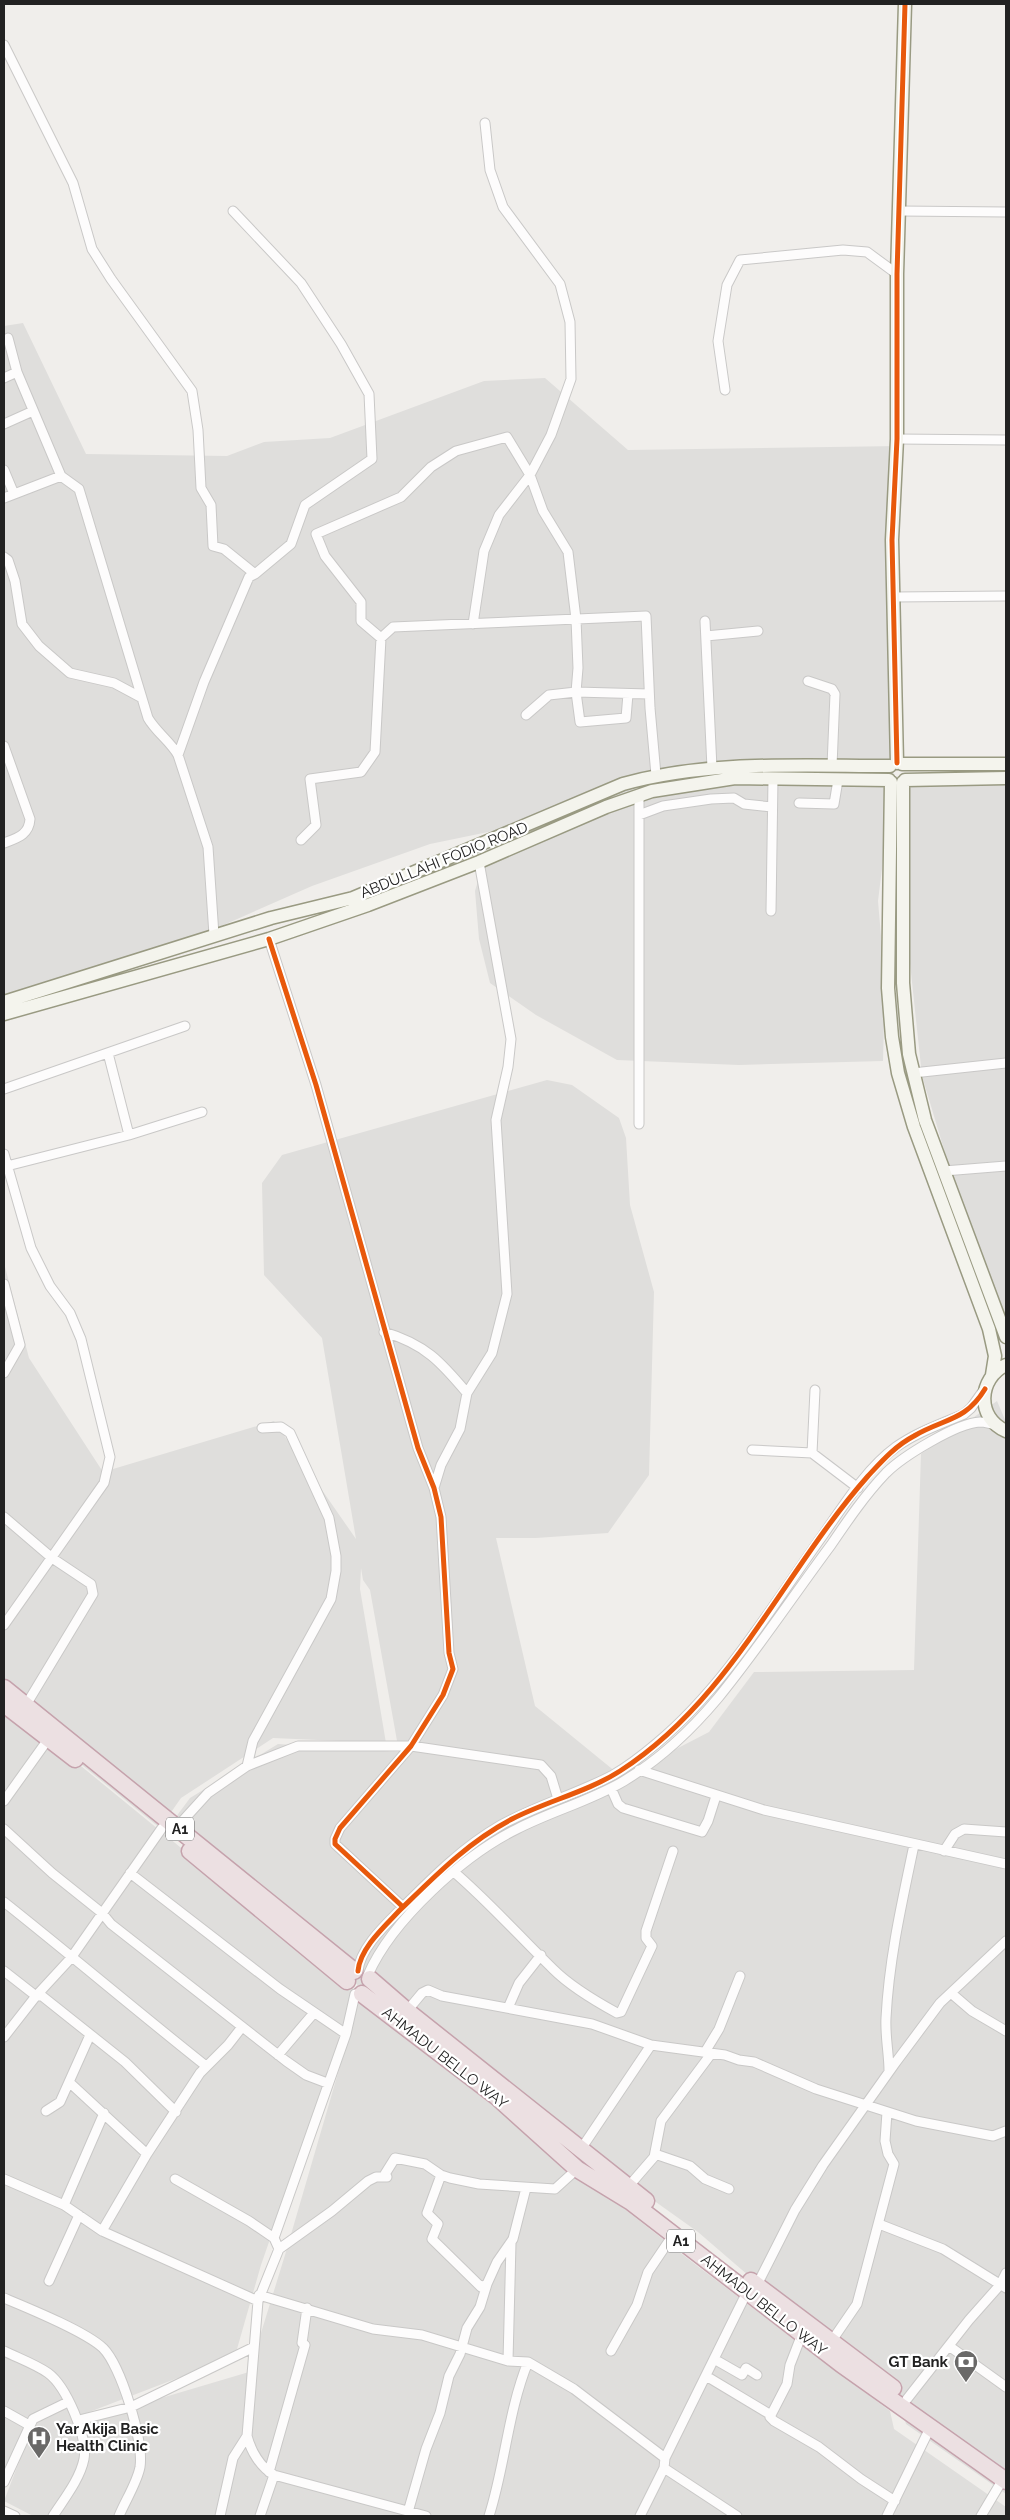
<svg xmlns="http://www.w3.org/2000/svg" width="1010" height="2520" font-family="Raleway,sans-serif">
	<rect width="100%" height="100%" fill="#f0eeeb"/>
	<!-- residential -->
	<path fill="#dfdedc" d="M23 323 86 454 227 456 264 442 330 438 484 381 545 378 628 450 899 446 891 716 900 723 878 901 885 983 883 1061 739 1065 617 1060 536 1015 490 983 479 939 475 891 493 831 430 844 312 886 128 967 4 1000V326Z
		M897 779 1006 780V1333L990 1303 922 1076 900 869Z
		M547 1080 572 1085 619 1118 626 1138 630 1205 654 1292 649 1475 608 1533 536 1538H496L535 1706 622 1777 709 1732 754 1672 914 1670 921 1454 997 1401 1006 1422V2494L906 2424 901 2407 698 2232 403 2022 167 1829 190 1798 278 1744 399 1752 370 1590 363 1580 361 1568 360 1589 386 1743 273 1738 181 1798 160 1828 4 1702V1263L29 1358 103 1472 274 1421 356 1539 322 1338 264 1275 262 1183 282 1155Z
		M4 1703 356 1991 261 2265 235 2356 79 2416 67 2398 29 2418 4 2480Z
		M359 2001 696 2265 890 2411 894 2429 1006 2507V2516H33L4 2501 35 2420 66 2405 77 2423 249 2372 285 2255Z"/>
	<g fill="none" stroke-linecap="round" stroke-linejoin="round">
		<!-- street casing -->
		<g stroke="#c9c8c7" stroke-width="11">
			<path id="street" d="M4 45 73 183 92 249 111 279 192 391 198 430 201 488 211 505 213 546 224 549 255 574
				M900 211 1006 212
				M8 338 17 372 61 476 79 489 148 718C156 732 170 741 178 755L208 847 214 935
				M4 378 17 372
				M725 390 718 341 727 285 740 260 843 250 867 252 897 274
				M4 424 33 411
				M897 439 1006 440
				M4 470 14 494
				M4 498 61 476
				M4 557 8 560 15 581 22 624 39 646 70 673 114 683 142 698
				M894 597 1006 596
				M705 621 712 768
				M473 624 484 551 499 515 530 475 551 435 571 379 570 322 560 284 503 207 490 170 485 123
				M706 636 758 631
				M381 638 361 621V602L325 556 316 534 401 497 431 467 456 451 507 437 530 475 543 511 568 552 576 619 578 668 576 692 649 694
				M808 681 832 689 835 694 832 766
				M526 715 549 695 576 692 580 722 626 718 628 694
				M4 746 30 819C29 835 17 838 4 843
				M178 755 204 682 249 577 255 574 291 544 305 505 372 459 369 394 341 344 301 283 233 211
				M799 803 834 804 838 780
				M639 815 663 806 711 799 734 798 744 804 772 807
				M301 840 316 825 310 779 361 772 375 752 381 638 393 627 646 616 650 708 656 775
				M771 911 773 779
				M269 939 316 1085 418 1448 434 1488 441 1517 449 1653 453 1669 443 1695 411 1746 340 1828 335 1839V1844L403 1907
				M108 1053 129 1135
				M913 1073 1006 1063
				M4 1089 185 1026
				M639 1124V796
				M4 1154 31 1248 50 1286 70 1313 81 1339 110 1457 104 1483 4 1625
				M7 1166 129 1135 202 1112
				M944 1171 1006 1166
				M4 1284 20 1345 4 1373
				M384 1332C425 1344 441 1362 467 1393
				M815 1390 812 1453 858 1488
				M752 1450 812 1453
				M434 1488 441 1465 460 1429 467 1393 492 1353 507 1294 496 1120 508 1067 511 1039 479 862
				M4 1517 52 1558 91 1584 93 1594 26 1705
				M247 1766 253 1741 331 1599 336 1571V1556L329 1518 290 1433 281 1427 262 1428
				M639 1770 764 1810 1006 1864
				M611 1788 618 1804 623 1808 702 1832 708 1821 716 1796
				M4 1801 49 1738
				M177 1827 208 1793 247 1766 298 1746H411L541 1765 551 1776 558 1799
				M4 1829 52 1873 102 1913 111 1924 286 2061 306 2075 327 2083
				M944 1851 955 1834 964 1829 1006 1832
				M454 1872C489 1902 520 1937 553 1969 571 1987 595 2001 617 2013L621 2012 652 1946 646 1938V1931L673 1851
				M130 1873 280 1989 346 2034
				M4 1902C72 1956 138 2012 206 2066
				M4 1971 36 1996H42L125 2062 176 2112
				M358 1971C360 1949 383 1927 398 1912 430 1880 461 1848 501 1825 537 1805 577 1794 613 1775 629 1766 644 1754 657 1743 725 1686 772 1606 823 1535 844 1505 866 1469 896 1447 917 1432 941 1424 964 1414L971 1408 983 1391
				M368 1975C392 1920 464 1855 517 1829 552 1811 590 1801 624 1781 659 1760 692 1729 718 1698 758 1649 793 1596 831 1545 848 1520 865 1495 886 1473 903 1456 957 1423 980 1422 986 1422 992 1424 997 1426
				M951 1993 972 2011 1006 2031
				M355 1994 346 2034 274 2238 279 2249 258 2301 247 2436C251 2451 260 2467 274 2475L426 2516
				M508 2008 519 1983 541 1955
				M407 2011 422 1993 428 1990 442 1996 592 2024 651 2045 725 2055 739 2060 754 2062 816 2089 916 2121 993 2136 1006 2131
				M4 2037 36 1996 71 1958 162 1828
				M705 2052 719 2029 740 1976
				M278 2055 313 2014
				M889 2071C889 2054 885 2036 886 2018 889 1959 902 1902 914 1845
				M69 2082 147 2154
				M46 2111 60 2102 90 2035
				M581 2149 651 2045
				M655 2154 690 2166 705 2179 729 2189
				M441 2175 427 2213 438 2224 432 2239 481 2287 487 2284
				M4 2179 64 2205 102 2231 258 2301
				M175 2179 249 2221 274 2238
				M628 2187 654 2157 661 2121 711 2054
				M64 2205 104 2113
				M879 2224 943 2249 1006 2288
				M102 2231 147 2154 200 2073 228 2045 242 2027
				M279 2249 332 2211 368 2181 376 2177H387L385 2174 395 2158 425 2164 441 2175 450 2178 479 2184 555 2189 577 2169
				M49 2281 79 2215
				M757 2285 795 2210 823 2165 896 2062 940 2003 1006 1941
				M259 2295 373 2329 422 2335 508 2361 528 2362 574 2389 665 2458
				M4 2298C28 2308 85 2331 103 2348 121 2366 144 2441 140 2467 137 2483 125 2501 119 2516
				M802 2334 790 2365 787 2384 770 2417 774 2421 819 2447 861 2479 895 2501
				M831 2342 857 2304 894 2164 888 2154 885 2141 887 2112
				M949 2346 1006 2387
				M4 2351C18 2358 35 2364 48 2373 66 2386 88 2437 84 2459 80 2479 64 2499 53 2516
				M611 2351 637 2305 648 2272 673 2235
				M714 2359 742 2375 746 2368 757 2375
				M508 2361 511 2243
				M706 2376 771 2415
				M907 2399 969 2320 1000 2285 1006 2273
				M4 2411 29 2425
				M79 2420 131 2407 254 2347
				M664 2468 737 2516
				M269 2472 305 2345 302 2343 307 2308
				M4 2482 33 2419 68 2402
				M4 2511 15 2516
				M408 2512 426 2449 440 2413 449 2376 460 2354 467 2328 480 2307 487 2284 497 2262 513 2239 526 2188
				M220 2516 233 2458 247 2436
				M260 2516 274 2475
				M489 2516C505 2466 508 2411 528 2362
				M640 2516 664 2468 665 2458 747 2292
				M887 2516 930 2428
				M981 2516 1003 2479"/>
		</g>
		<!-- secondary casing -->
		<g stroke="#999a82" stroke-width="15">
			<path id="secondary" d="M897 763 892 540 897 439V274L905 4
				M902 764H1006
				M905 780 1006 778
				M891 782 888 988 892 1037 898 1073 914 1127 989 1329 995 1356 992 1375
				M903 782V983L909 1054 925 1120 1006 1337
				M4 1002 271 918 353 898 623 784C709 760 802 766 890 766
				M4 1014 269 939 368 905 479 862 606 807 652 791 735 778 889 780
				M1006 1365C978 1378 976 1418 1006 1431"/>
		</g>
		<!-- highway casing -->
		<g stroke="#c5a2ac" stroke-width="19">
			<path id="highway" d="M4 1688 354 1971
				M4 1704 75 1759
				M190 1851 347 1981
				M370 1979 407 2011 646 2201
				M362 1994 497 2097 577 2169 631 2202 841 2364 1006 2481
				M751 2281 893 2388"/>
		</g>
		<!-- street -->
		<use href="#street" stroke="#fdfcfc" stroke-width="9"/>
		<!-- secondary -->
		<use href="#secondary" stroke="#f4f4ed" stroke-width="12"/>
		<!-- highway -->
		<use href="#highway" stroke="#ece0e2" stroke-width="16"/>
		<!-- cycleway casing -->
		<g stroke="#fff" stroke-width="8">
			<path id="cycleway" d="M897 763 892 540 897 439V274L905 4
				M269 939 316 1085 418 1448 434 1488 441 1517 449 1653 453 1669 443 1695 411 1746 340 1828 335 1839V1844L403 1907
				M358 1971C360 1948 385 1926 400 1910 435 1876 468 1842 512 1819 547 1801 587 1792 620 1771 731 1700 783 1572 868 1476 882 1461 895 1446 914 1436 944 1418 965 1422 985 1389"/>
		</g>
		<!-- cycleway -->
		<use href="#cycleway" stroke="#e8590c" stroke-width="5"/>
	</g>
	<!-- icons -->
	<defs>
		<g id="bank-pin" transform="scale(1.25)"><path d="M0 17L-7.5 6A9.5 9.5 0 1 1 7.5 6Z" fill="#6a6968" stroke="#fff"/><path d="M-6-4H6V4H-6ZM0-2.3a2.3 2.3 0 1 0 0 4.6a2.3 2.3 0 1 0 0-4.6Z" fill="#fff"/></g>
		<g id="hospital-pin" transform="scale(1.25)"><path d="M0 17L-7.5 6A9.5 9.5 0 1 1 7.5 6Z" fill="#6a6968" stroke="#fff"/><path d="M-5-5h3v3.5h4V-5h3V5h-3V1.5h-4V5h-3Z" fill="#fff"/></g>
	</defs>
	<g fill-rule="evenodd">
		<use href="#bank-pin" x="966" y="2362"/>
		<use href="#hospital-pin" x="39" y="2438"/>
	</g>
	<g text-anchor="middle" stroke-width="4.5" stroke-linejoin="round" paint-order="stroke">
		<!-- shield labels -->
		<g fill="#fff" stroke="#646464" stroke-width="1">
			<rect x="166" y="1817.5" width="28" height="23" rx="4"/>
			<rect x="667" y="2229.5" width="28" height="23" rx="4"/>
		</g>
		<g font-size="14" font-weight="bold" fill="#222">
			<text x="180" y="1834">A1</text>
			<text x="681" y="2246">A1</text>
		</g>
		<!-- street labels -->
		<g font-size="15" fill="#222" stroke="#fff">
			<text transform="translate(444 860) rotate(-22)" y="5">ABDULLAHI FODIO ROAD</text>
			<text transform="translate(445 2058) rotate(38)" y="5">AHMADU BELLO WAY</text>
			<text transform="translate(764 2305) rotate(38)" y="5">AHMADU BELLO WAY</text>
		</g>
		<!-- poi labels -->
		<g font-size="15" font-weight="bold" fill="#222" stroke="#fff" text-anchor="end">
			<text x="948" y="2367">GT Bank</text>
			<text x="56" y="2434" text-anchor="start">Yar Akija Basic<tspan x="56" dy="17">Health Clinic</tspan></text>
		</g>
	</g>
	<!-- border -->
	<rect width="1010" height="2520" fill="none" stroke="#222222" stroke-width="10"/>
</svg>
